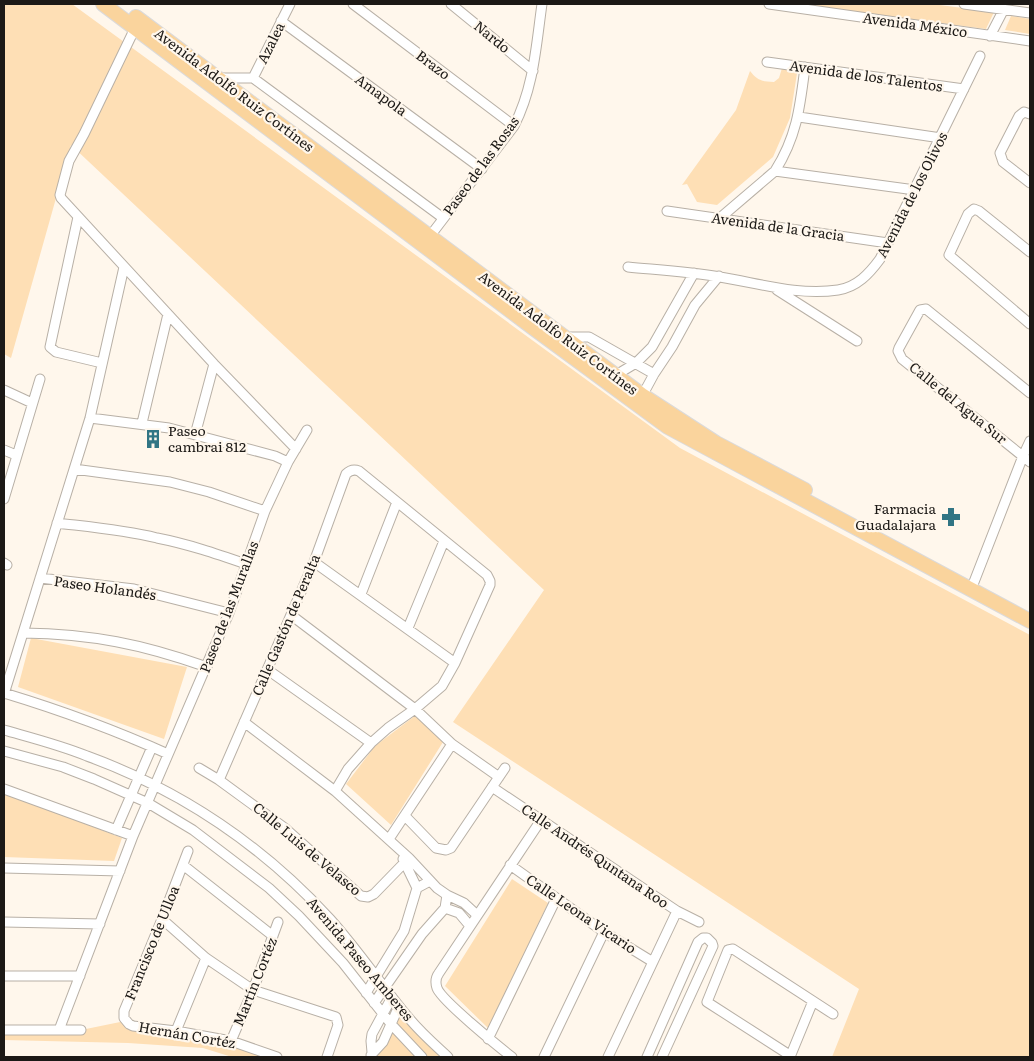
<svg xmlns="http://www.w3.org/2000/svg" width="1034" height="1061" font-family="Literata,serif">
	<rect width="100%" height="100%" fill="#fff7ec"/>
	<!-- green -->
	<path fill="#fedfb5" d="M4 4H72L680 448 1030 635V1057H832L859 989 453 722 544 590 71 145 11 358 4 354Z
		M796 4H932L994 12 986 29Z
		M1011 16 1030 19V34L1005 30Z
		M798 67 790 118 773 157 717 205 697 202 687 184 682 185 736 110 750 71C757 80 762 82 774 82L779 78 782 68Z
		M31 638 187 667 164 739 18 687Z
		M416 715 443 742 391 825 346 784 375 746Z
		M4 792 122 838 114 861 4 857Z
		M512 879 548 903 489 1029 445 986Z
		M399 1006 450 1057H370Z
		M125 1021 176 1031 277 1057H232L203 1048 128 1043 4 1040V1030H81Z"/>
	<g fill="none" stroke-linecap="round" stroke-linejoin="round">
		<!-- street casing -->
		<g stroke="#b8b0a6" stroke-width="11">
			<path id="street" d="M353 4 514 126
				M451 4 533 71
				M769 4 1030 41
				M964 4 1030 13
				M281 21 482 169
				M137 24 84 134 69 161 60 195 61 198 214 364 296 449
				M990 36 1004 9
				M767 62 964 89
				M219 78H253L290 4
				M253 78 443 218
				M1030 114 1024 112 1019 116 1000 153 1003 162 1030 183
				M799 117 941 138
				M775 171 915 190
				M667 211 888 243
				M78 217 50 347 56 352 102 363
				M720 218 775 171C797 136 800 107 805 67
				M427 240 514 126C534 87 536 46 542 4
				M1030 252 979 211 974 209 968 214 949 255 1030 324
				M628 267C659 270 690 272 720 277 758 283 798 296 838 290 857 287 869 274 880 259L980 56
				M777 290 857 341
				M564 337H589L654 374
				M614 378 616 375 636 363 652 347 694 273
				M4 390 32 403
				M1030 393 926 309 920 310 899 348 898 351 902 359 1030 462
				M641 398 654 374 672 347 695 305 719 276
				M90 418 169 428 275 456 288 462
				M142 423 168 314
				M195 435 214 364
				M4 450 16 455
				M74 469 170 482 209 492 265 511
				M4 499 40 379
				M57 523C90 527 124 530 157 538 188 544 217 554 246 564
				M314 562 455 663
				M4 563 7 565
				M40 578 134 589 229 613
				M974 582 1023 456 1030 441
				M361 594 397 502
				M291 615 415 709 452 744 499 777
				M408 628 444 541
				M23 633C92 634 142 644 207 667
				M268 670 371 743
				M4 693C60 710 115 730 168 754
				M4 694 90 418 124 267
				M244 722 335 791 409 858 437 888 447 895 464 903 477 915
				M4 730C32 738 60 745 87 756 180 790 263 846 330 919 358 950 381 985 408 1017 420 1032 434 1044 448 1057
				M4 751 63 767 94 779 148 803 193 830 269 888 299 916 343 963 391 1024 422 1057
				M199 768 219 780 286 829 361 896 368 897 374 894 409 858
				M219 780 314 562 346 474C350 470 354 469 359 471L487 575 490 581V585L455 663 442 686 415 709 388 728 371 743 348 769 335 791
				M492 787 677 911 699 922
				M4 789 133 836
				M405 816 436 848 446 850 451 848 505 768
				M116 830 152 747
				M389 839 452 744
				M188 851 162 919 124 1011V1018L129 1024 133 1026 176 1031 231 1041 277 1057
				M403 859 417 888
				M183 865 273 936
				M510 865 604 932 653 962
				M4 868 120 871
				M445 908 459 913 470 926
				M162 919 206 958 253 990 336 1017 338 1025 327 1057
				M4 922 100 924
				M4 976H80
				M366 993 404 931 417 888 430 881
				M374 1003 422 934 445 908 447 895
				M4 1030H81
				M59 1030 133 836 229 613 265 511 288 462 307 430
				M176 1031 206 958
				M488 1039 556 899
				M231 1041 253 990 278 922
				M372 1052 371 1041 372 1034 392 997
				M371 1055 383 1042 399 1006
				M791 1056 707 1002 728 950 733 949 833 1014
				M512 1057C499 1047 441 1000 437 988 435 982 436 977 439 973L541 820
				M544 1057 604 932
				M608 1057 677 911
				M647 1057 698 942 703 938H707L712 943 713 946 662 1057
				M790 1057 813 1001"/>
		</g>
		<!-- primary casing -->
		<g stroke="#dbdada" stroke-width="16">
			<path id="primary" d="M103 4 532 327 668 427 1030 621
				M136 17 642 395 716 443 805 490"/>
		</g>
		<!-- street -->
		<use href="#street" stroke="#fff" stroke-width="9"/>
		<!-- primary -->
		<use href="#primary" stroke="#fad49d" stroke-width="14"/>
	</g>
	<!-- icons -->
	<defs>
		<g id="building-bare" transform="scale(1.5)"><path d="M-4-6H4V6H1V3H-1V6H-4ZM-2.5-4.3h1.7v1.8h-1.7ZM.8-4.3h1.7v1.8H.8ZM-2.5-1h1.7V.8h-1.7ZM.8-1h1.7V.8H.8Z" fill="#317584" stroke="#fff7ec" stroke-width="2.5" paint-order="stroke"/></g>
		<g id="pharmacy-bare" transform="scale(1.5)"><path d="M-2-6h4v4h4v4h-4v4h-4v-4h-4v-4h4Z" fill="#317584" stroke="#fff7ec" stroke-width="2.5" paint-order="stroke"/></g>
	</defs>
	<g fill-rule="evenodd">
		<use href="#building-bare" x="153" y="439"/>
		<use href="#pharmacy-bare" x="951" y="517"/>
	</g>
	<g text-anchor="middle" stroke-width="4.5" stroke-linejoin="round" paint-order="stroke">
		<!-- street labels -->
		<g font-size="14" fill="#1c1916" stroke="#fff7ec">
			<text transform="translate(915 25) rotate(8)" y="5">Avenida México</text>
			<text transform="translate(492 37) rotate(39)" y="5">Nardo</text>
			<text transform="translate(271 43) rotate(-64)" y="5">Azalea</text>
			<text transform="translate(433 65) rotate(37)" y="5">Brazo</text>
			<text transform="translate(866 76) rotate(8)" y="5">Avenida de los Talentos</text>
			<text transform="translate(234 90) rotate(37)" y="5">Avenida Adolfo Ruiz Cortínes</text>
			<text transform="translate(381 95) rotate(36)" y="5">Amapola</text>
			<text transform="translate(481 166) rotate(-54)" y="5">Paseo de las Rosas</text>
			<text transform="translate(912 195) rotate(-63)" y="5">Avenida de los Olivos</text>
			<text transform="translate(778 227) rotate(8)" y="5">Avenida de la Gracia</text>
			<text transform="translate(558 333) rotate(37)" y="5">Avenida Adolfo Ruiz Cortínes</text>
			<text transform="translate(958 403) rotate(39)" y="5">Calle del Agua Sur</text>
			<text transform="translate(105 588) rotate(8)" y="5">Paseo Holandés</text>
			<text transform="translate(229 607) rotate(-69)" y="5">Paseo de las Murallas</text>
			<text transform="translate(286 625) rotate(-67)" y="5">Calle Gastón de Peralta</text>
			<text transform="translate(307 849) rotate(40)" y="5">Calle Luis de Velasco</text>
			<text transform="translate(595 856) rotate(34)" y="5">Calle Andrés Quntana Roo</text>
			<text transform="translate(581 914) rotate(34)" y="5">Calle Leona Vicario</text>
			<text transform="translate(152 943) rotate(-68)" y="5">Francisco de Ulloa</text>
			<text transform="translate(360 959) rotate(50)" y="5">Avenida Paseo Amberes</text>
			<text transform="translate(255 982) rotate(-68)" y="5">Martín Cortéz</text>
			<text transform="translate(187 1035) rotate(10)" y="5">Hernán Cortéz</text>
		</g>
		<!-- poi labels -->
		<g font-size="14" fill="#1c1916" stroke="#fff7ec" text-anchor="start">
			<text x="168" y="436">Paseo<tspan x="168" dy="16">cambrai 812</tspan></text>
			<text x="936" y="514" text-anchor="end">Farmacia<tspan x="936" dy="16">Guadalajara</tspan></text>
		</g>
	</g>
	<!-- border -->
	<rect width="1034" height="1061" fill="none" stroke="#1c1916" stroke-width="10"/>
</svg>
